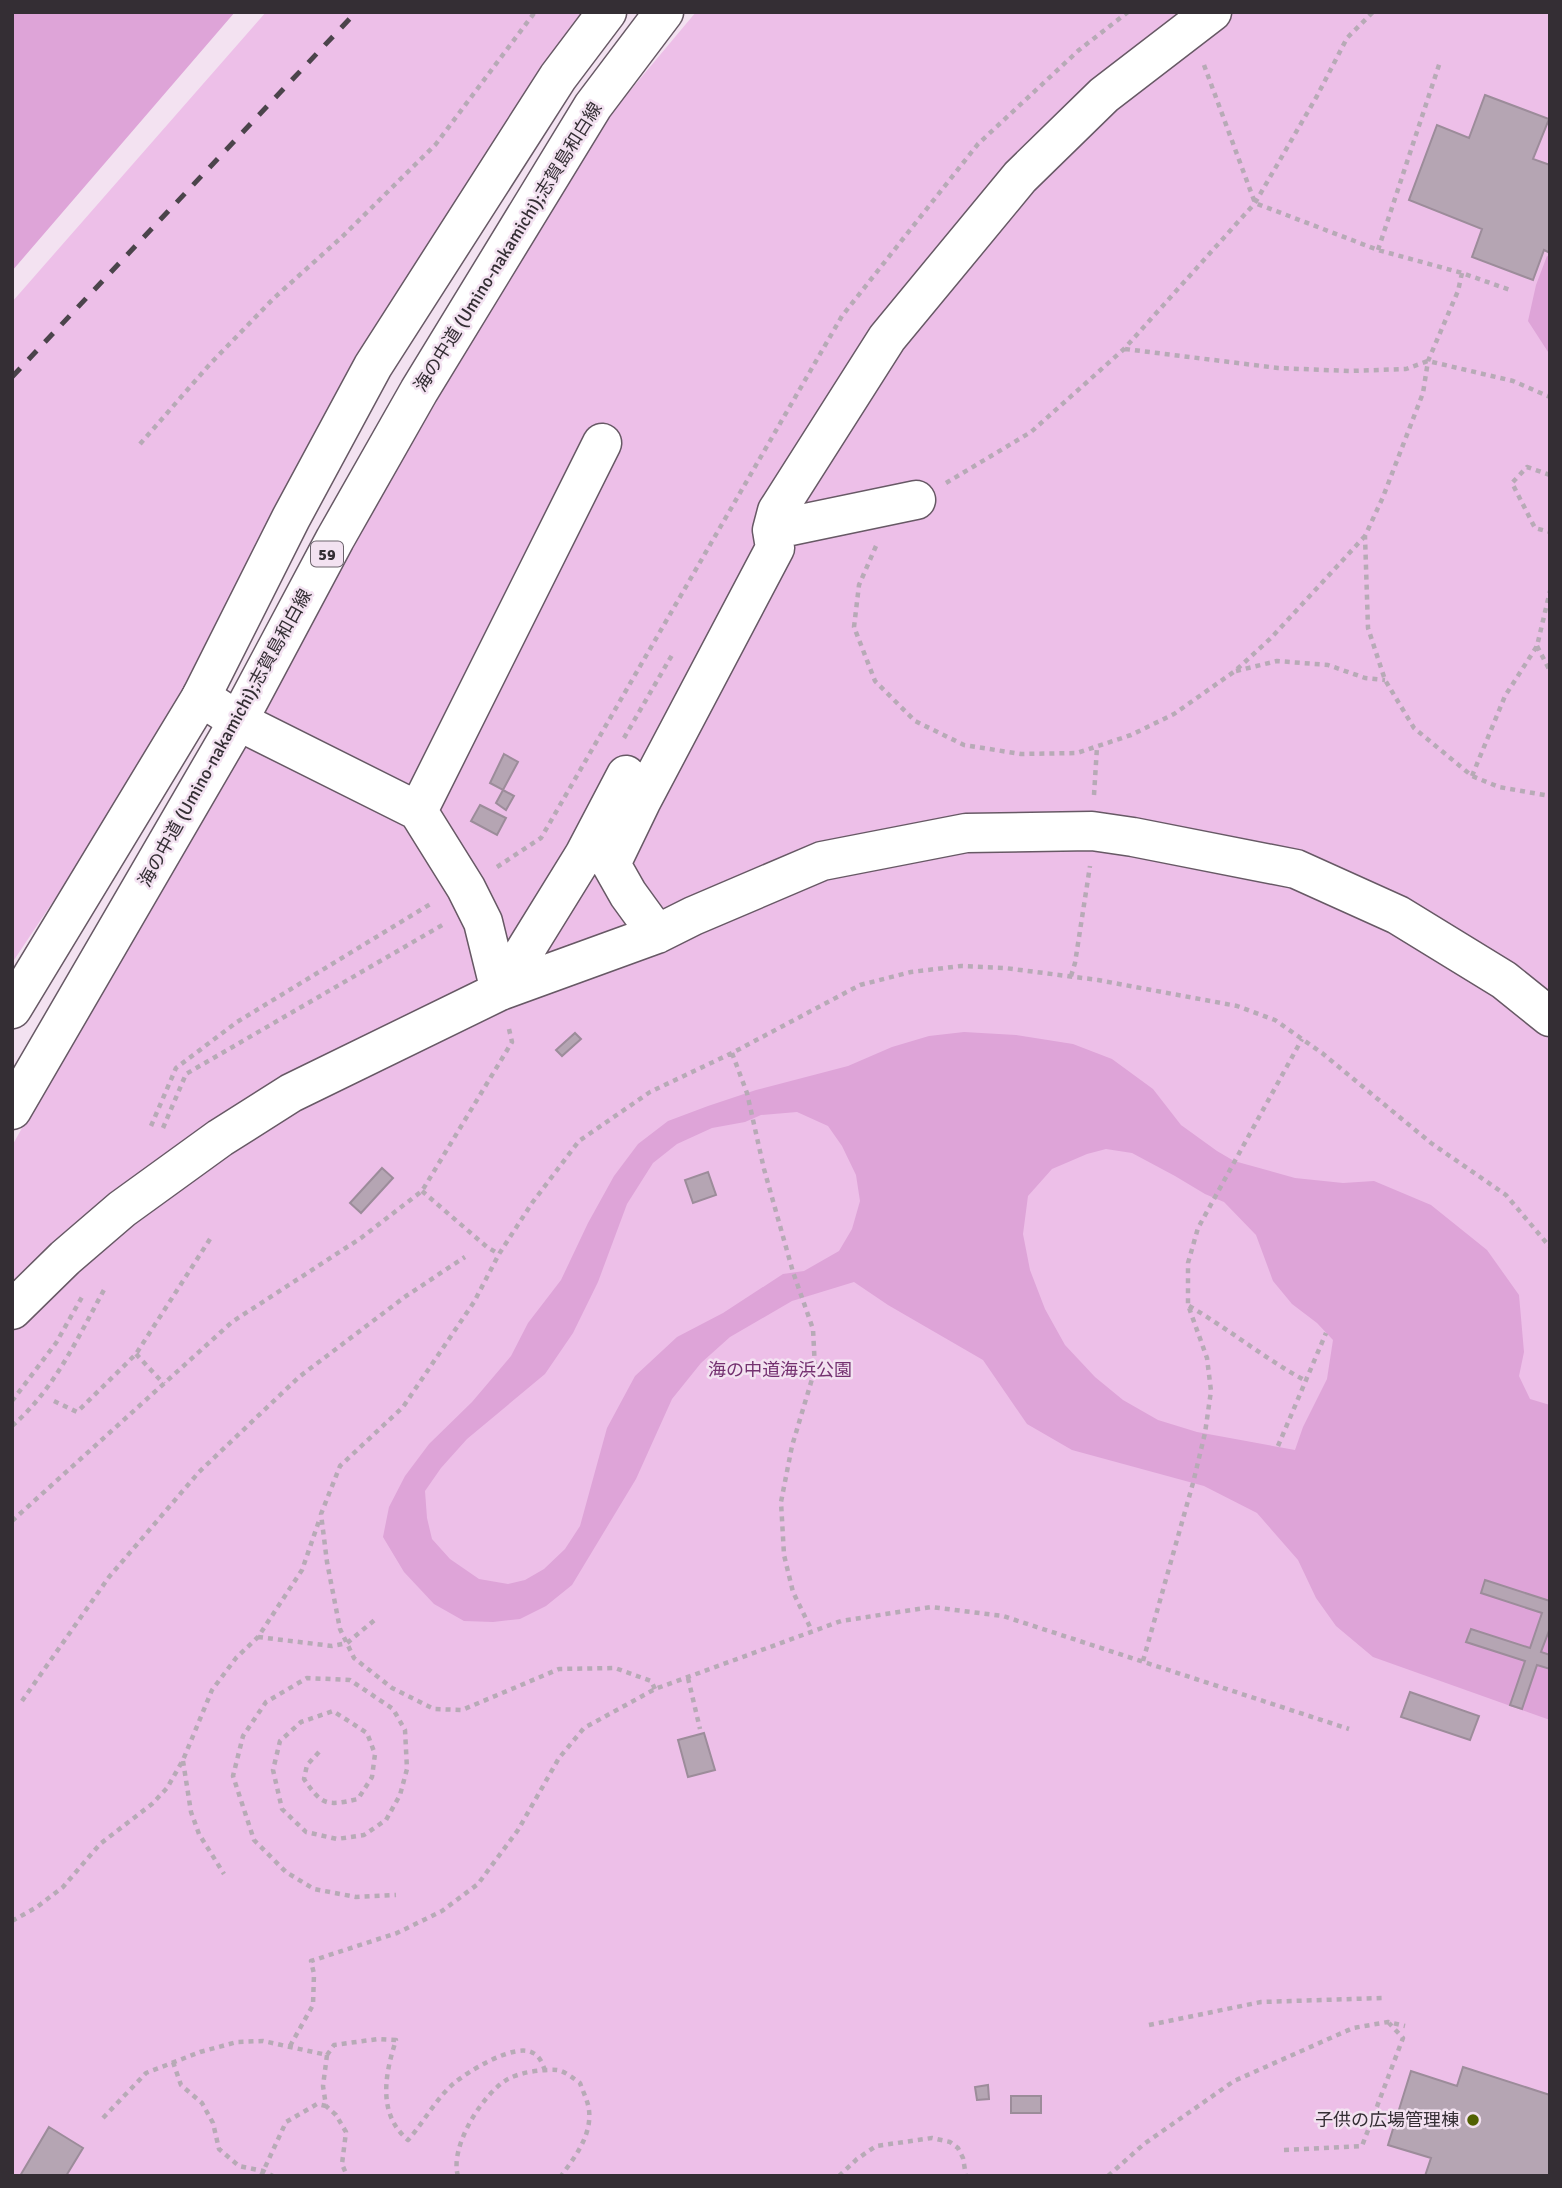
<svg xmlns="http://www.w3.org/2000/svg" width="1562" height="2188" font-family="Signika,'Noto Sans JP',sans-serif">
	<rect width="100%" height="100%" fill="#f3e2f1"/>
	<!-- green -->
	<path fill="#edbfe8" d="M266 12H596L167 731 12 963V302Z
		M696 12H1550V2176H12V1146L420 411 613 111Z"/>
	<!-- water -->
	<path fill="#dea4d8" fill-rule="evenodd" d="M12 12H235L12 271Z
		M1547 256 1550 257V355L1528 321 1536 285Z
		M964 1032 1016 1035 1073 1044 1112 1059 1153 1089 1181 1125 1217 1151 1234 1161 1295 1178 1343 1183 1374 1181 1431 1205 1487 1250 1519 1295 1524 1352 1519 1376 1530 1399 1550 1405V1720L1373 1657 1336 1626 1316 1598 1298 1560 1257 1513 1204 1486 1072 1450 1027 1424 983 1360 888 1305 854 1282 792 1301 730 1337 701 1363 672 1399 636 1479 572 1585 546 1606 520 1619 493 1622 464 1621 434 1604 404 1572 383 1537 389 1507 405 1476 429 1444 472 1402 511 1356 528 1323 561 1280 588 1223 614 1176 638 1144 668 1121 708 1106 756 1090 848 1066 892 1047 929 1036ZM797 1112 828 1126 842 1146 856 1175 860 1201 852 1229 839 1251 804 1271 783 1274 723 1313 677 1337 635 1376 607 1428 580 1526 565 1549 544 1569 525 1580 508 1584 479 1579 450 1559 432 1539 427 1518 425 1491 441 1468 467 1439 545 1374 573 1333 598 1282 627 1204 653 1163 677 1144 712 1128 745 1122 761 1115ZM1106 1149 1132 1153 1175 1176 1205 1194 1224 1202 1256 1235 1273 1281 1292 1304 1317 1323 1333 1340 1327 1379 1303 1427 1295 1450 1197 1432 1158 1420 1123 1400 1095 1377 1065 1345 1045 1309 1030 1270 1023 1234 1028 1196 1052 1169 1087 1154Z"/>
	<!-- building -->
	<path fill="#b5a5b3" stroke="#9c8c9a" stroke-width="2" d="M1485 95 1549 119 1533 159 1550 165V253L1544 250 1533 280 1472 257 1482 229 1409 200 1437 125 1469 138Z
		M504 754 518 762 503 790 490 783Z
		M503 790 514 796 506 810 496 803Z
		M480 805 506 818 497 835 471 821Z
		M575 1033 581 1039 562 1056 556 1050Z
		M382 1168 393 1178 361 1213 350 1203Z
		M708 1172 716 1195 693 1203 685 1180Z
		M1485 1580 1550 1601V1628L1541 1652 1550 1655V1669L1537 1665 1522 1709 1510 1705 1525 1661 1466 1642 1471 1629 1530 1648 1542 1613 1481 1593Z
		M1410 1692 1479 1716 1470 1740 1401 1717Z
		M704 1733 715 1770 688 1777 678 1740Z
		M1463 2067 1550 2095V2176H1425L1431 2158 1388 2145 1411 2071 1457 2086Z
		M988 2085 989 2099 977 2100 975 2087Z
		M1011 2096H1041V2113H1011Z
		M49 2127 83 2148 66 2176H20Z"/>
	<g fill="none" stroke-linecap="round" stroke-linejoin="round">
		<!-- minor casing -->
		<g stroke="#675965" stroke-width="41">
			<path id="minor" d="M772 530 916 500
				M201 697 238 721 418 811 466 888 483 922 500 991
				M418 811 602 443
				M657 934 628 894 611 864 641 802 775 548 772 530 777 511 887 338 1020 177 1104 95 1212 12
				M500 991 584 855 626 775
				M12 1310 65 1258 122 1209 220 1138 291 1093 500 991 657 934 693 916 822 861 966 833 1092 831 1133 837 1296 869 1398 915 1504 980 1550 1017"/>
		</g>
		<!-- major casing -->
		<g stroke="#675965" stroke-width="41">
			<path id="major" d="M12 1009 201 697 291 518 373 366 558 77 607 12
				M12 1110 238 721 335 539 419 391 593 106 664 12"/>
		</g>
		<!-- path -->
		<path stroke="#b7aab6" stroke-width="4.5" stroke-dasharray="5 5" stroke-linecap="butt" d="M1204 65 1255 203 1378 250 1462 273 1513 291
			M1378 250 1440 62
			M1462 273 1458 291 1428 361 1423 393 1383 497 1365 536 1368 628 1385 680 1414 728 1472 776 1499 787 1550 796
			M1125 349 1278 368 1349 371 1406 369 1428 361 1513 381 1550 397
			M140 444 210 364 274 298 343 236 436 144 535 12
			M1550 475 1527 467 1512 483 1535 528 1550 532
			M946 483 1031 432 1124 349 1255 203 1317 96 1347 38 1373 12
			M876 546 859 585 854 627 875 681 915 721 964 745 1021 754 1077 753 1131 735 1174 714 1235 671 1271 638 1365 536
			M1537 646 1550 671
			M1236 671 1277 661 1328 665 1365 678 1385 680
			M624 738 672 655
			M1472 776 1505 696 1537 646 1550 591
			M1094 795 1097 747
			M497 867 541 838 842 316 978 144 1079 50 1128 12
			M1071 976 1075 963 1090 866
			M732 1053 747 1093 764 1169 793 1272 813 1329 815 1369 792 1446 781 1502 784 1555 793 1592 812 1631
			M151 1126 176 1068 237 1022 432 903
			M163 1128 186 1074 444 924
			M422 1191 487 1247 499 1254
			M1189 1306C1229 1329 1265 1359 1306 1381
			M136 1354 164 1384
			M12 1401 56 1343 82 1297
			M54 1401 77 1412 136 1354 210 1239
			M12 1426C55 1389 78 1337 105 1288
			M1278 1446 1326 1333
			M12 1521 232 1322 361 1238 422 1191 512 1042 509 1029
			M258 1637 332 1646 347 1643 377 1618
			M1143 1661 1193 1483 1205 1433 1211 1391 1207 1358 1188 1305V1263L1198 1228 1302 1039
			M688 1678 700 1729
			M655 1689 651 1681 615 1668 559 1669 462 1710 434 1709 392 1688 354 1658 340 1629 327 1562 321 1514 340 1466 403 1407 474 1302 499 1254 532 1203 579 1141 650 1092 732 1053 860 985 911 972 961 966 1005 968 1098 980 1237 1006 1275 1020 1322 1053 1431 1143 1506 1195 1550 1247
			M22 1701 109 1577 199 1472 299 1377 406 1296 465 1257
			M319 1752 307 1765 304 1779C322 1806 327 1806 358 1799L372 1777 375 1754 367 1733 333 1711 301 1722 280 1741 273 1770 282 1809 306 1832 337 1839 364 1835 386 1820 400 1795 407 1769 405 1730 393 1709 350 1680 307 1678 266 1702 243 1736 233 1776 254 1840 286 1872 314 1889 356 1897 396 1895
			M183 1761 191 1812 199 1834 224 1874
			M12 1921 37 1907 63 1887 100 1844 152 1804 167 1788 183 1760 212 1690 236 1658 258 1637 302 1570 320 1518
			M1149 2025 1261 2002 1383 1998
			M290 2046 313 2005 314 1974 311 1961 397 1933 442 1911 478 1884 518 1830 559 1758 584 1728 655 1689 841 1621 931 1607 1003 1616 1349 1729
			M327 2055 323 2086 326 2106 336 2115 346 2132 342 2164 347 2176
			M173 2062 181 2085 202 2103 213 2123 219 2149 239 2166 263 2171 273 2176
			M103 2118 146 2073 200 2052 237 2042 263 2041 327 2055 334 2045 378 2039 396 2040C385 2074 377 2114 408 2140 424 2122 435 2100 453 2084 467 2072 515 2042 533 2053 540 2056 543 2065 545 2071
			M1284 2150 1362 2146 1403 2038 1389 2023
			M261 2176 286 2122 317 2104 326 2106
			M458 2176C449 2147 483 2093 508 2079 521 2072 543 2069 557 2070 565 2071 574 2079 580 2083 583 2092 588 2101 589 2110 592 2135 575 2157 561 2176
			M839 2176 857 2159 876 2146 932 2138 950 2142 958 2148 963 2158 966 2176
			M1108 2176 1144 2144 1234 2081 1353 2028 1388 2022 1405 2026"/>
		<!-- minor -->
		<use href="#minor" stroke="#fff" stroke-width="38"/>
		<!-- major -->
		<use href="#major" stroke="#fff" stroke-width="38"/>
		<!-- rail -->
		<path stroke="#4b444b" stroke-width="5" stroke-dasharray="12 12" stroke-linecap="butt" d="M12 377 356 12"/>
	</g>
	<!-- markers -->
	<circle fill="#526103" stroke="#f3e2f1" stroke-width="2.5" cx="1473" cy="2120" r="7"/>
	<g text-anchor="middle" stroke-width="5" stroke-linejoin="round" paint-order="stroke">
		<!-- shield labels -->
		<rect fill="#f3e2f1" stroke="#6d646d" stroke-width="2" x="311" y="541.5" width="32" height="25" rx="5"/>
		<g font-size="16" font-weight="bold" fill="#342e34">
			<text x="327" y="560">59</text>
		</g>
		<!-- street labels -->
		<g font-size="18" fill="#342e34" stroke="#f3e2f1">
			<text transform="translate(508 247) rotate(-58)" y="6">海の中道 (Umino-nakamichi);志賀島和白線</text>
			<text transform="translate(225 738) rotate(-61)" y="6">海の中道 (Umino-nakamichi);志賀島和白線</text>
		</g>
		<!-- park labels -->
		<g font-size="18" fill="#743170" stroke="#f3e2f1">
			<text x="780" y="1376">海の中道海浜公園</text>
		</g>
		<!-- poi labels -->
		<g font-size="18" fill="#342e34" stroke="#f3e2f1" text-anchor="end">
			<text x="1459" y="2126">子供の広場管理棟</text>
		</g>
	</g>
	<!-- border -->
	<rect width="1562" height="2188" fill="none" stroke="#342e34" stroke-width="28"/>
</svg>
